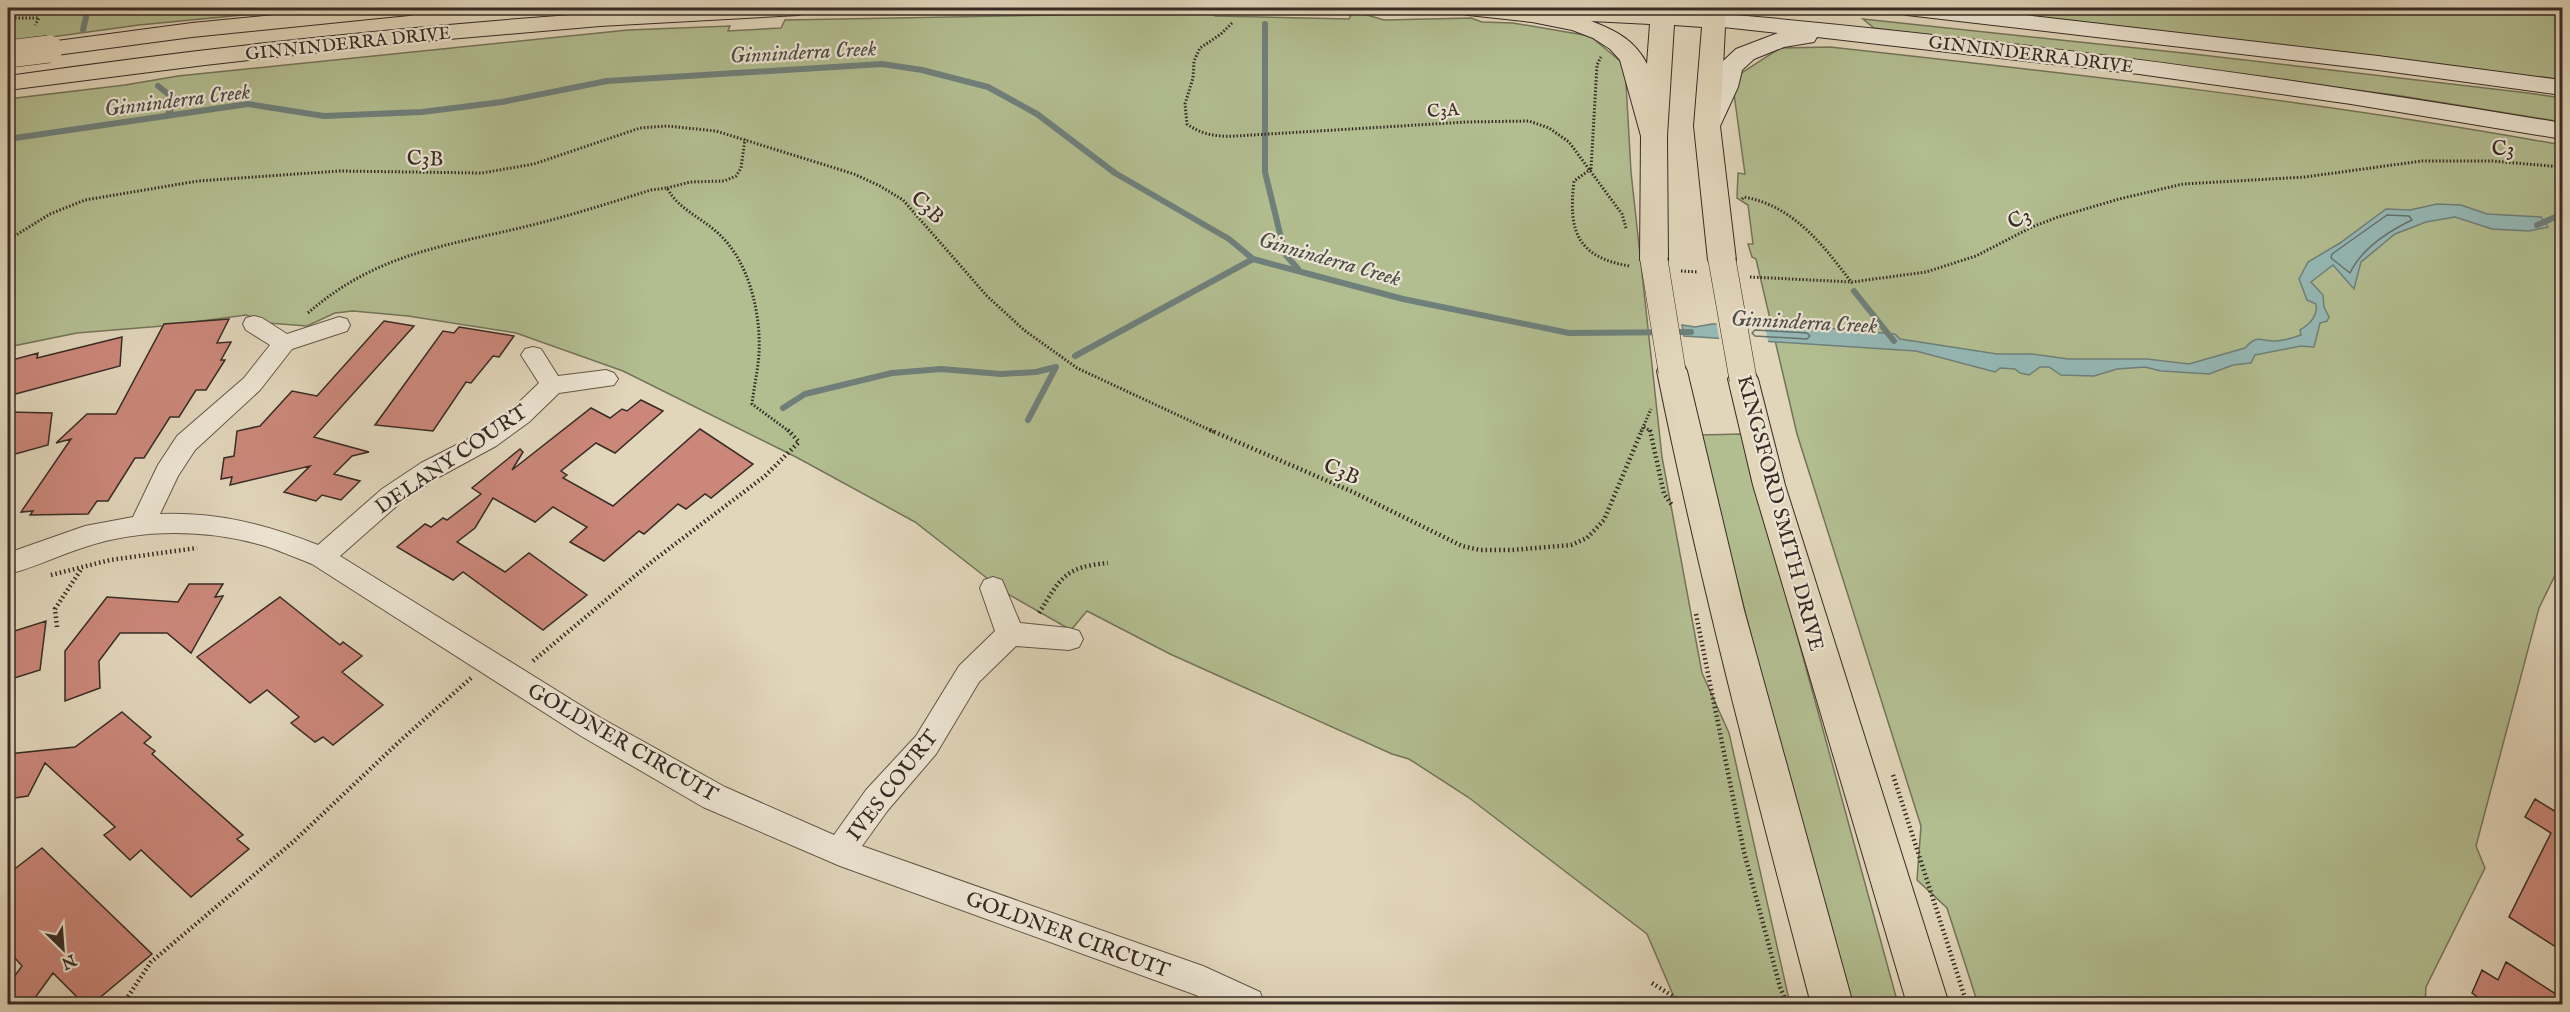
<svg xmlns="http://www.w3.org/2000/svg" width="2570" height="1012" font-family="'IM FELL English',serif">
	<rect width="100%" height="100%" fill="#e1d5ba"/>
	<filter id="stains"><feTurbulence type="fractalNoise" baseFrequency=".00333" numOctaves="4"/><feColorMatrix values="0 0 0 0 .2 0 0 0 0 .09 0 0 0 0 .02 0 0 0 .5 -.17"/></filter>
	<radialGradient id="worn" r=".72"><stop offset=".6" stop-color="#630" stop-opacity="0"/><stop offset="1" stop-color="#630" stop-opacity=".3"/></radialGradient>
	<!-- green -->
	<path fill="#b2bd90" stroke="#74745a" stroke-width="1.5" d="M8 8H314L139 25 8 43Z
		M1947 8H2562V84Z
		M1353 11 1384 20 1471 18 1482 22 1513 23 1590 36 1625 65 1631 172 1662 457 1702 673 1729 733 1790 1004H1677L1647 934 1468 797 1409 759 1392 754 1170 654 1087 611 1071 630 1006 593 915 522 796 457 623 371 516 333 408 316 353 311 335 313 307 326 268 323 246 315 163 326 77 333 8 347V99L125 85 178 76 628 30 730 26 728 31 781 28 785 20 1215 12V16L1349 19Z
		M1863 19 2193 54 2528 93 2562 98V122L2395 95 2201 72 1874 28Z
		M1830 47C2075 74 2320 101 2562 145V561L2539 608 2476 846 2485 868 2426 987 2425 1004H1978L1947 908 1917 880 1921 826 1797 434 1756 259 1752 257 1748 244H1753L1748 205 1737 198 1738 173 1745 174 1732 79 1780 48Z
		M1742 434 1898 1004H1845L1700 435Z"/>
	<!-- water -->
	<path fill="#95b8b5" stroke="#6f807b" stroke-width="1.5" d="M2437 204 2461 205 2487 214 2541 217 2548 227 2529 231 2492 229 2455 217 2426 222 2395 234 2361 262 2354 289 2333 265 2311 282 2323 295 2324 307 2329 317 2327 321 2320 323 2314 347 2301 346 2255 355 2251 363 2233 365 2209 374 2161 371 2145 367 2117 369 2094 376 2061 375 2049 367H2040L2029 375 2020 373 2015 369 2000 368 1995 372 1916 351 1684 336 1682 325 1695 327 1712 324H1781L1895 334 1900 339 1997 354H2032L2068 359H2147L2189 364 2245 348C2258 333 2261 342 2276 341 2285 340 2293 338 2301 335L2300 330C2310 324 2318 316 2316 304L2307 300 2299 279 2308 262 2340 243 2386 209 2410 210Z"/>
	<!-- pier -->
	<path fill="#e1d5ba" d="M1716 321H1764L1769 346 1720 343Z"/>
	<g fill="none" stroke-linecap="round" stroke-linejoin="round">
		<!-- shore -->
		<path stroke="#66726d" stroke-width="1.5" d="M2387 215 2409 216 2412 220C2387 232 2362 248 2350 273L2331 258 2332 254Z
			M1755 330 1807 333 1810 336 1807 339 1755 336 1752 333Z"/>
		<!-- stream -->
		<path stroke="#6f807b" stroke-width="6" d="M1265 24V172L1285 254 1298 269
			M83 30 88 8
			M158 86 176 100 167 116
			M8 139 248 104 324 116 422 112 502 102 607 81 882 64 922 70 988 87 1037 114 1115 173 1229 239 1253 259 1403 299 1569 333 1691 332
			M2537 225 2562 214
			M1854 291 1894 341
			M1075 356 1253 259
			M783 408 805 394 892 373 941 369 1001 374 1036 372 1056 367
			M1028 420 1056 367"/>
	</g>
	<!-- building -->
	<path fill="#cb877a" stroke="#372b25" stroke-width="1.5" d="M229 319 217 343 231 342 221 360H225L206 390H196L179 417H170L144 458H135L108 501H97L88 514 30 515 33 511 21 512 71 439 56 443 87 414H116L164 324Z
		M384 321 414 326 314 437 369 452 352 456 334 474 360 481 341 500 322 495 316 501 284 492 310 466 230 485 232 477 221 479 224 458 234 456 237 431 260 426 292 391 317 396Z
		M459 327 514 336 499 357 493 356 471 383 466 382 433 431 375 425 443 331 454 333Z
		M122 337 120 366 8 396V361L38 353 37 358Z
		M641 400 663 411 615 453 596 443 561 471 567 475 563 478 613 506 700 429 753 464 711 498 705 494 686 509 678 504 644 534 639 531 604 561 570 542 587 527 553 507 535 522 493 498 475 528 457 542 505 572 529 553 587 595 543 630 463 572 453 580 397 547 425 524 431 527 443 518 447 520 481 494 472 488 520 449 523 452 512 470 591 408 610 418 622 409 627 411Z
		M8 412 52 413 48 445 8 456Z
		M189 584H223L215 597 223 596 191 653 167 633H120L99 661 100 688 65 701V651L107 597 178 602Z
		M280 597 340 645 343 642 362 656 342 672 383 705 333 745 323 737 315 742 291 723 299 717 267 690 250 703 197 657Z
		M46 621 40 670 8 680V633Z
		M122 712 151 737 144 743 155 751 152 754 243 835 237 839 249 849 191 897 141 850 130 860 104 835 115 827 45 763 28 796 8 799V754L75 747Z
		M2535 799 2561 815 2562 811V951L2509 917 2551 833 2525 817Z
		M42 848 152 954 91 1005H85L53 973 32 1002 8 998V985L22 966 8 950V874Z
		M2506 962 2562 998V1005H2489L2472 993 2482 970 2498 980Z"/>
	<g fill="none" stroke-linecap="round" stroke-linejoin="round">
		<!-- minor casing -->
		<g stroke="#62564a" stroke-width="2">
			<path id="minor" d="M254 316 262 318 287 334 339 317 347 319 350 325 347 331 292 349 260 390 195 450 178 476 160 514C216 512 266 524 318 545L382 489 421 463 478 434 511 410 539 383 521 355 525 349 533 347 541 349 558 376 606 370 614 373 618 379 614 385 559 393 529 422 496 446 439 477 400 503 340 556 601 718 725 787 834 835 866 790 916 736 959 666 995 631 980 588 984 580 993 577 1002 580 1020 623 1069 628 1079 631 1083 639 1079 647 1069 650 1016 646 979 682 936 754 888 810 862 846 1203 966 1260 992 1264 1004H1214L1196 995 840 866 703 807 581 736 312 564C296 558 281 551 265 546 209 529 141 528 85 547 59 555 34 568 8 574V553L85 526 133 517 158 465 177 436 244 378 270 345 246 330 243 324 246 318Z"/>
		</g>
		<!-- secondary casing -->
		<g stroke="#372b25" stroke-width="2">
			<path id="secondary" d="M1896 8H1964L2378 56 2562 80V95L2378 70 1907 15 1899 13Z
				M1713 13C1998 38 2280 76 2562 123V139L2351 104 2139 74 1817 37 1814 42 1784 47 1754 59 1742 70 1738 87 1720 126 1716 132 1707 134 1698 132 1694 126 1721 63 1736 49 1778 33 1705 25 1701 20 1705 15Z"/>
		</g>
		<!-- primary casing -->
		<g stroke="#372b25" stroke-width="2">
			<path id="primary" d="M344 8H421L417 13 409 15 192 37 49 56 40 54 37 49 40 44 49 42 192 23Z
				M673 8H810L806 13 798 15 600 26 402 43 205 65 8 90V76C228 44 450 22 673 8Z
				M1456 8H1528L1559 13 1565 8 1651 10 1652 8H1674L1675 11 1703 12 1704 8H1726L1720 126 1736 260 1732 267 1722 269 1712 267 1708 260 1694 126 1702 27 1674 25 1667 136 1668 260 1664 267 1654 269 1644 267 1640 260 1641 136 1620 60 1610 49 1593 38 1572 30 1532 22 1468 15 1460 13ZM1591 21 1650 24 1647 64C1635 40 1615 30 1591 21Z
				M1672 360 1683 363 1687 371 1744 610 1853 1004H1811C1756 794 1700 584 1657 371L1661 363Z
				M1743 368 1754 371 1758 379 1785 485 1949 1004H1907L1753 485 1728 379 1732 371Z"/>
		</g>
		<!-- path-far1 -->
		<path stroke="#372b25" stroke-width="3" stroke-dasharray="1.5 2" stroke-linecap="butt" d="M8 18H39L35 25
			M1232 23 1221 34 1200 48 1194 61 1193 78 1185 104 1187 124C1202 135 1218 137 1236 136L1466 122 1529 121 1549 128 1569 142 1622 214 1626 228
			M1591 169 1574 181C1568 231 1577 257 1629 266
			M1591 169 1597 65 1601 57
			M667 188 690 182 724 181 736 176 741 168 745 139
			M1742 199 1744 197C1794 206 1823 245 1852 283
			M8 240 50 214 85 200 198 181 339 171 482 173 534 164 640 128 667 126 716 131 854 174 880 186 903 200 987 296 1024 330 1077 368 1214 432
			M1681 271 1698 272
			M1750 277 1852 282 1926 272 1976 256 2032 227 2058 217 2119 199 2183 184 2305 177 2422 161H2492L2562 167
			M308 313C379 251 449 246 536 224 575 214 613 202 651 190L667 188C679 210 701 217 719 234 749 262 761 313 759 353 758 370 754 387 752 404L790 432
			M1644 427 1652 432
			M1641 432 1651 409"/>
		<!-- path -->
		<path stroke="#372b25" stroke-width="4.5" stroke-dasharray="1.5 3" stroke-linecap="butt" d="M1210 430 1353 492 1462 546 1480 550H1512L1571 545 1587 538 1604 520 1642 430
			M1650 430 1664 494 1672 505
			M51 575 110 560 197 548
			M1039 613C1061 578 1064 567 1108 563
			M1696 614 1744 852 1780 987 1787 1004
			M57 627 55 609 82 568
			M533 661 654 560 765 476 799 442 788 430
			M1893 775 1967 1004
			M1652 983 1685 1004
			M123 1004 151 962 293 842 401 740 471 678"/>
		<!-- minor -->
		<use href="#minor" fill="#ece4d2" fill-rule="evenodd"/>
		<!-- secondary -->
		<use href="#secondary" fill="#ece4d2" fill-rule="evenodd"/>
		<!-- primary -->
		<use href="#primary" fill="#e1d5ba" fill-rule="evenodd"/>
		<!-- primary-bridge casing -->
		<g stroke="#372b25" stroke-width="28" stroke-linecap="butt">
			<path id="primary-bridge" d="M8 54 49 49
				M1654 260 1672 371
				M1722 260 1743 379"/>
		</g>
		<!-- primary-bridge -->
		<use href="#primary-bridge" stroke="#e1d5ba" stroke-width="27"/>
	</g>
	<g text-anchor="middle" stroke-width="4.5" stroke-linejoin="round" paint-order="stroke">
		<!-- far-street labels -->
		<g font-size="18" fill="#372b25" stroke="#ece4d2">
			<text transform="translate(348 43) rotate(-6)" y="6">GINNINDERRA DRIVE</text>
			<text transform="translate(2031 54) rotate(7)" y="6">GINNINDERRA DRIVE</text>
			<text transform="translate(1443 110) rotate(-4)" y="6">C3A</text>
		</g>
		<!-- street labels -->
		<g font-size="21" fill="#372b25" stroke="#ece4d2">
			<text transform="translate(2503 148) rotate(3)" y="7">C3</text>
			<text transform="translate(425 158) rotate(2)" y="7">C3B</text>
			<text transform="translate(928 207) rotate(45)" y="7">C3B</text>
			<text transform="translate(2019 218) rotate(-26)" y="7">C3</text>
			<text transform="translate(451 459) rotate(-34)" y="7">DELANY COURT</text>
			<text transform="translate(1342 471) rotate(24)" y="7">C3B</text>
			<text transform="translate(1781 513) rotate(75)" y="7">KINGSFORD SMITH DRIVE</text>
			<text transform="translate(623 742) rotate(30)" y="7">GOLDNER CIRCUIT</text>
			<text transform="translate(892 785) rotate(-52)" y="7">IVES COURT</text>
			<text transform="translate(1068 934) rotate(20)" y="7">GOLDNER CIRCUIT</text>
		</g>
		<!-- water labels -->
		<g font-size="22" font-style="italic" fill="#4e4e49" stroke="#ece4d2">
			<text transform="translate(803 51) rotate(-3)" y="8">Ginninderra Creek</text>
			<text transform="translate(177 99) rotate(-7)" y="8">Ginninderra Creek</text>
			<text transform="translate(1330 258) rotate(16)" y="8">Ginninderra Creek</text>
			<text transform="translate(1804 321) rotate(3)" y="8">Ginninderra Creek</text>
		</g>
	</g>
	<!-- margin -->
	<rect width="2570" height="1012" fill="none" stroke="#e1d5ba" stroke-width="30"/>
	<rect x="9" y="9" width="2552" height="994" fill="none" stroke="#372b25" stroke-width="3"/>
	<rect x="15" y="15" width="2540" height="982" fill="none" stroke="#372b25" stroke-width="1.5"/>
	<!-- north arrow -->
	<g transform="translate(63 949) rotate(155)" stroke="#ece4d2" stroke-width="4.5" paint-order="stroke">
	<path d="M0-4.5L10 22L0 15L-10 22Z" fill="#372b25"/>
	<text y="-9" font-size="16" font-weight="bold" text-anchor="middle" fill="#372b25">N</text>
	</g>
	<rect width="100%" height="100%" filter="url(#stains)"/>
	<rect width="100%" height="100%" fill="url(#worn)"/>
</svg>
